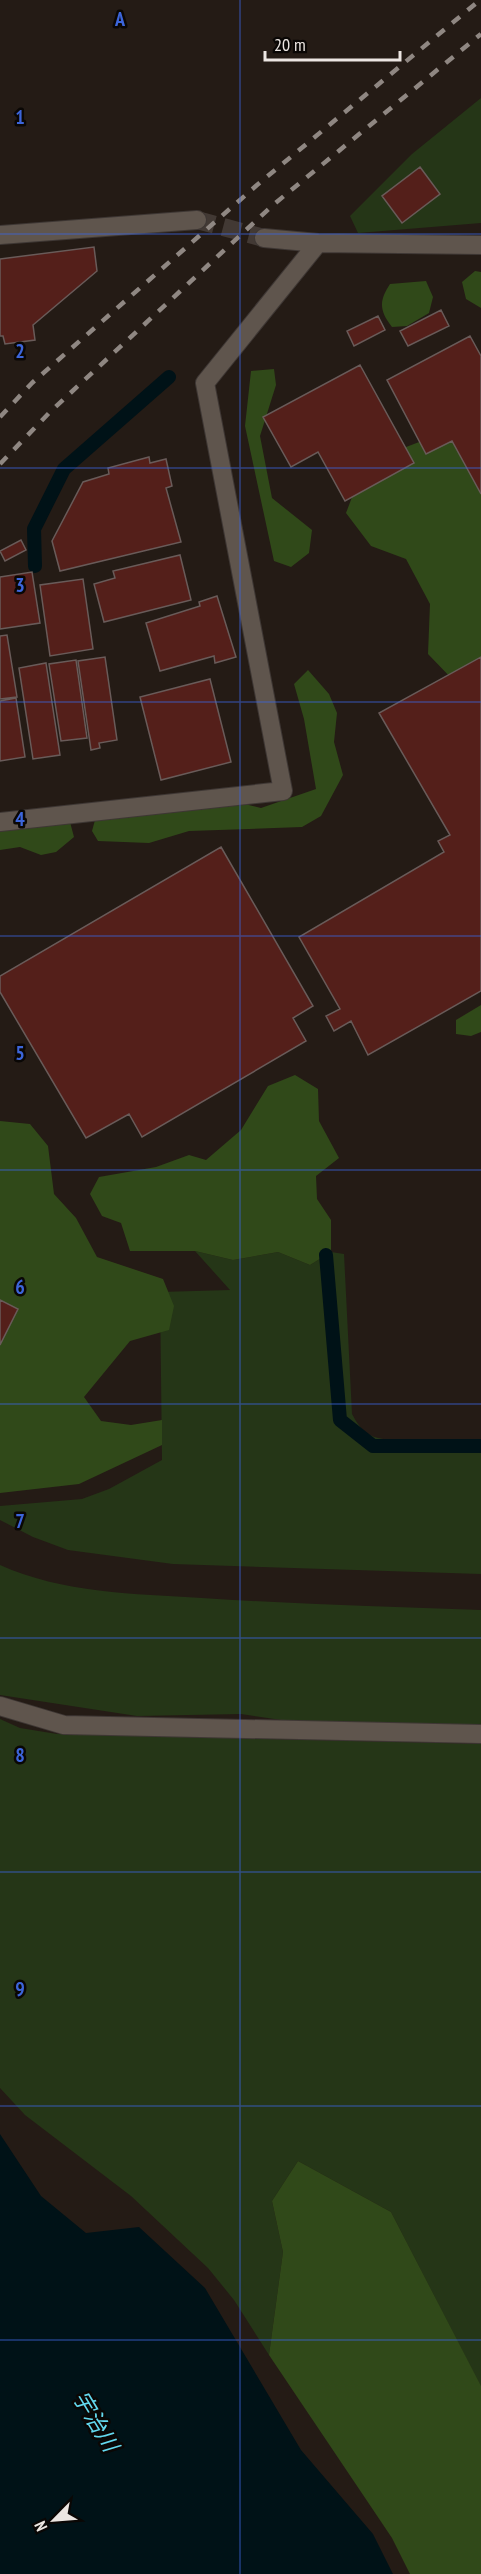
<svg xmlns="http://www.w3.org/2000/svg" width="481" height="2574" font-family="'PT Sans Narrow','Noto Sans JP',sans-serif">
	<rect width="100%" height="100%" fill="#241b15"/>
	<!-- green -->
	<path fill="#253617" d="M481 98V223L358 233 350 216 412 154Z
		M195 1251 233 1260 278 1252 310 1265 331 1252 344 1254 352 1414C357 1423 361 1430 370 1435 390 1446 456 1439 481 1439V1574L173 1564 68 1550 33 1537 0 1520V1506L82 1499 109 1489 162 1460 160 1292 230 1290Z
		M0 1565C62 1593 135 1594 202 1598 295 1604 388 1607 481 1610V1725L288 1721 241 1714 137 1716 0 1695Z
		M0 1719 20 1728 57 1734 481 1744V2387L391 2212 298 2161 272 2201 283 2252 269 2355 234 2300 208 2268 131 2196 25 2115 0 2088Z"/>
	<!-- forest -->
	<path fill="#304919" d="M475 271 481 272V308L466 299 462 282Z
		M426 281 433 297 429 313 407 326 392 327C379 310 379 301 390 284Z
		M274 369 276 385 260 436 272 498 312 530 309 553 291 567 274 561 245 426 251 371Z
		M427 439 467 441 481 471V673L455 682 428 654 430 604 406 559 371 546 346 513 357 484 393 452Z
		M308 670 329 694 337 713 334 742 343 775 321 816 302 827 189 831 149 843 98 841 92 831 95 820 232 801 261 808 316 789 304 719 294 684Z
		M70 822 74 837 56 852 41 855 20 847 0 850V831Z
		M481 1005V1032L471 1036 456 1034V1020Z
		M295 1075 318 1089 319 1121 339 1158 316 1176 317 1199 331 1220V1252L310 1265 278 1252 233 1260 195 1251H130L121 1223 102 1216 90 1194 99 1177 156 1167 189 1155 206 1160 241 1130 268 1086Z
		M0 1121 30 1124 48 1146 54 1194 76 1218 97 1257 163 1279 174 1306 169 1330 130 1341 84 1397 101 1421 131 1425 162 1420V1445L79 1484 0 1493Z
		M298 2161 391 2212 481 2386V2574H410L392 2538 269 2355 283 2252 272 2201Z"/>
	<!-- water -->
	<path fill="#001217" d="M0 2134 41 2196 86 2233 139 2227 205 2288 301 2450 373 2534 393 2574H0Z"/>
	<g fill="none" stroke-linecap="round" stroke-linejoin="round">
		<!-- stream -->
		<path stroke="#001217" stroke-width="14" d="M35 566 34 529 64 469 169 377
			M326 1255 340 1420 373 1446H481"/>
	</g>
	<!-- building -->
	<path fill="#541f1a" stroke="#695b59" stroke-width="1.5" d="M420 167 440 194 402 223 382 196Z
		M94 247 97 271 33 325 35 340 5 344 3 336H0V259Z
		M441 310 449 326 408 346 400 331Z
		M378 316 385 330 354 346 347 331Z
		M470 336 481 356V494L452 441 426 454 387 380Z
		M360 365 414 463 345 501 318 452 291 467 263 417Z
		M149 457 150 463 166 459 172 486 166 488 181 542 60 571 52 541 83 482 109 474 108 468Z
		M21 540 26 550 5 561 0 551Z
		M180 555 191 600 104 622 94 584 115 578 113 571Z
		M32 572 40 623 0 629V577Z
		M83 579 93 649 50 656 40 585Z
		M217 596 236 657 215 663 214 656 160 671 146 623 200 606 199 602Z
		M7 635 17 697 0 699V636Z
		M105 657 117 740 99 743 100 748 91 750 78 661Z
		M481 657V991L368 1055 351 1021 334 1031 326 1016 340 1009 299 937 444 852 438 841 450 835 379 713Z
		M76 660 87 738 61 741 49 664Z
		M46 663 60 755 33 759 19 668Z
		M210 679 231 762 161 780 140 697Z
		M16 698 25 757 0 761V701Z
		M221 847 313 1006 293 1018 306 1041 142 1137 129 1114 86 1138 0 992V976Z
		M0 1300 18 1309 0 1345Z"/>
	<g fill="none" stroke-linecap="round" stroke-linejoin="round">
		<!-- street-tunnel -->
		<path stroke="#423934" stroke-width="18" stroke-dasharray="18 9" stroke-linecap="butt" d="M197 220 264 238"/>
		<!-- lane casing -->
		<g stroke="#3e3734" stroke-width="20">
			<path id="lane" d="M0 1706 64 1725 481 1734"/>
		</g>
		<!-- street casing -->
		<g stroke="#3e3734" stroke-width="20">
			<path id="street" d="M0 235 197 220
				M264 238 318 243 481 245
				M0 822 283 791 205 383 318 243"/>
		</g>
		<!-- lane -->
		<use href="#lane" stroke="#5f554d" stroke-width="18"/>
		<!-- street -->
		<use href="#street" stroke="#5f554d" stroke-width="18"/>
		<!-- rail -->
		<path stroke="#8f8782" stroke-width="4.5" stroke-dasharray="10 10" stroke-linecap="butt" d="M0 417 32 383 257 185 480 0
			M0 464 51 411 273 205 481 34"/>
	</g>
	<!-- grid -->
	<path fill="none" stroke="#3c65da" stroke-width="1.5" stroke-opacity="0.55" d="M240 0V2574M0 234H481M0 468H481M0 702H481M0 936H481M0 1170H481M0 1404H481M0 1638H481M0 1872H481M0 2106H481M0 2340H481"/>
	<g text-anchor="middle" stroke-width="5" stroke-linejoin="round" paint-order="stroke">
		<!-- water labels -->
		<g font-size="22" font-style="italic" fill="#63d9ef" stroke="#0a0705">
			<text transform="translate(96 2421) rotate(59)" y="8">宇治川</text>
		</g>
	</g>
	<g font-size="20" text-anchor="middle" font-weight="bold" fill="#3c65da" stroke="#0a0705" stroke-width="5" stroke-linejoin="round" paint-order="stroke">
		<text x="120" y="26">A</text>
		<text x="20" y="124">1</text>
		<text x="20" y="358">2</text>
		<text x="20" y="592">3</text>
		<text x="20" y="826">4</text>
		<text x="20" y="1060">5</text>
		<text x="20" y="1294">6</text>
		<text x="20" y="1528">7</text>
		<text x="20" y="1762">8</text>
		<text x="20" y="1996">9</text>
	</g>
	<!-- north arrow -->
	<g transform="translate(54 2520) rotate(245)" stroke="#0a0705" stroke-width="4.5" paint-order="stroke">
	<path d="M0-4.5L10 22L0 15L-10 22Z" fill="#ece6e2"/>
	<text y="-9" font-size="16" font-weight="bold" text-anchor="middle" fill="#ece6e2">N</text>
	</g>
	<!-- scale -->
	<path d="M265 51v9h135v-9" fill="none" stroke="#ece6e2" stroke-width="3"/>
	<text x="274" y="51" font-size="18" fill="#ece6e2" stroke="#0a0705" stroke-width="4.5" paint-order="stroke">20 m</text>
</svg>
